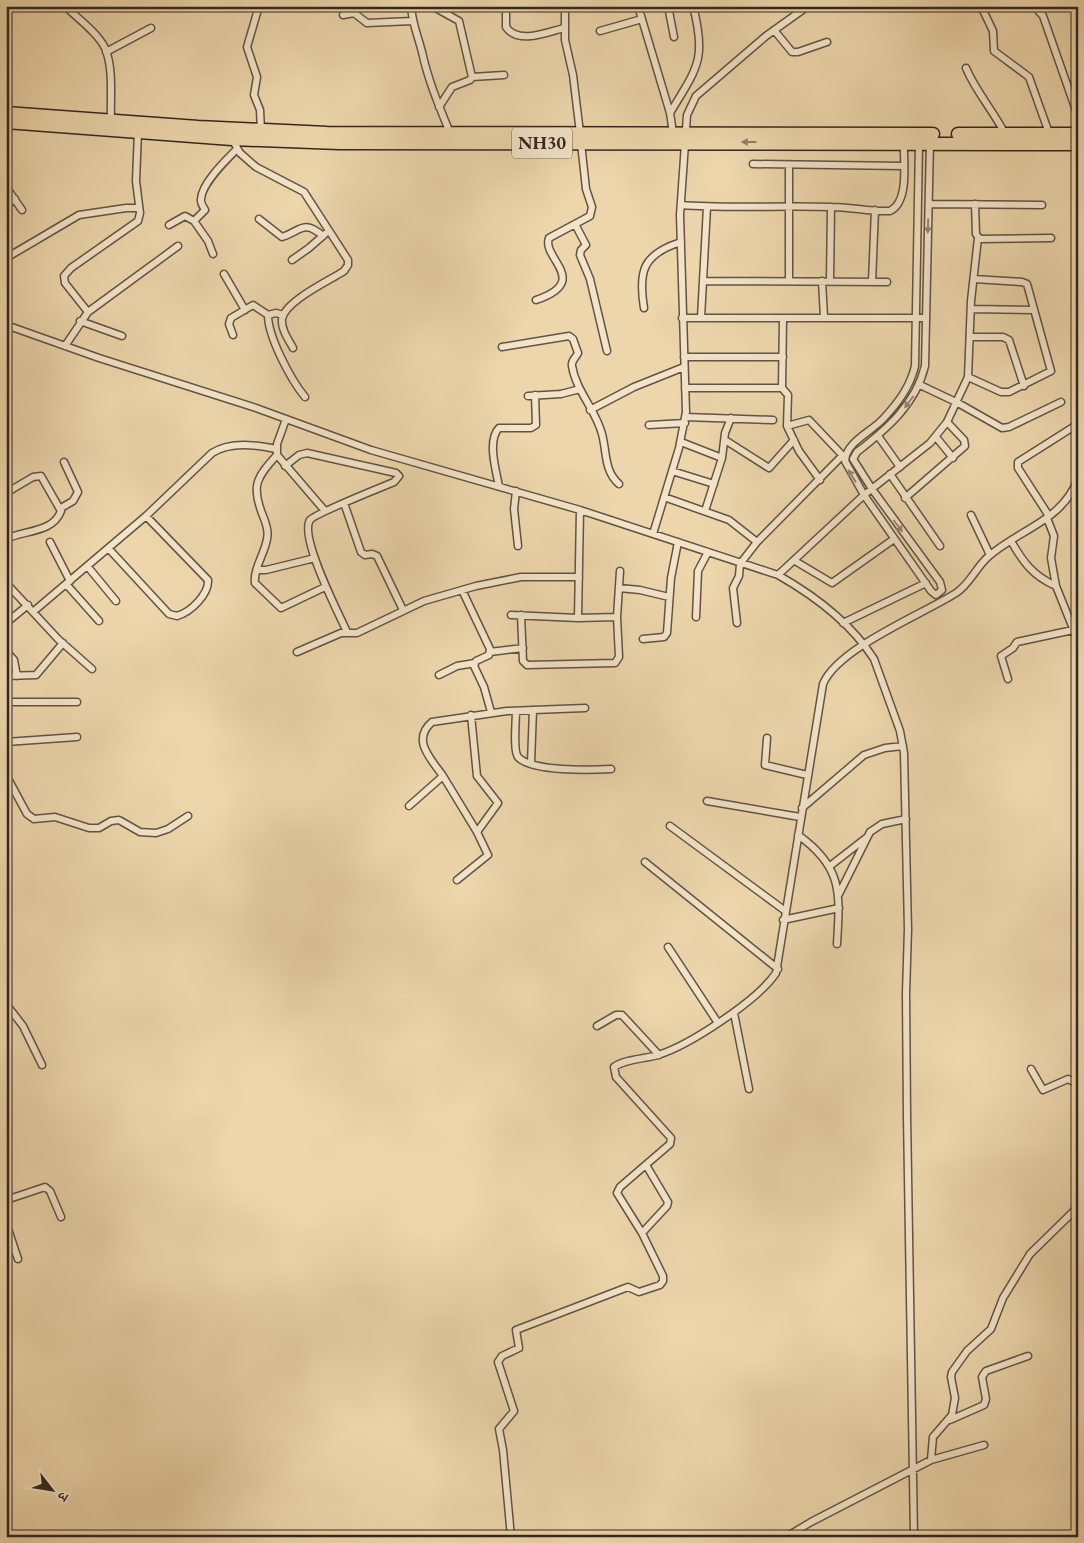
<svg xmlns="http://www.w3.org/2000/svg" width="1084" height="1543" font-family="'EB Garamond','Noto Serif Devanagari',serif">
	<rect width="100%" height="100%" fill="#edd6ac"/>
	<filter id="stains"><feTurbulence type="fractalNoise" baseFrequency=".004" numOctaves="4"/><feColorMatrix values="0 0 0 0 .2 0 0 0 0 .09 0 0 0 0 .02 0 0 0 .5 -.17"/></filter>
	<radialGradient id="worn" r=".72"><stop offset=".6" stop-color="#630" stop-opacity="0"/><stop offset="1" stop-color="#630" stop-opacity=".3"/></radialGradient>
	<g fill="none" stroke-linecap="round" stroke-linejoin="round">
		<!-- street casing -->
		<g stroke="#625343" stroke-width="9">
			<path id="street" d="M65 6C77 18 97 32 105 48 114 69 110 99 111 122
				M259 6 247 47 257 77 254 95 260 110 261 131
				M411 6C412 23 418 36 422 52 428 80 439 106 450 133
				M432 6 459 21 472 77 470 80 452 87 439 107
				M506 6V27C518 45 548 32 564 28
				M565 6V40L573 75 580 133
				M638 6 670 113 673 133
				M668 6 674 37
				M981 6 993 31 994 51 1029 77 1049 133
				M1034 6 1043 16 1078 116
				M343 15 354 13 367 23 412 21
				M774 30 792 52H798L827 42
				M600 31 642 19
				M106 52 151 28
				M966 68C976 92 993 110 1005 134
				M472 77 504 75
				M670 113C697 68 707 60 693 6
				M6 135 11 122
				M232 139 240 153 256 167 304 192 348 260V265L344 271C329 281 285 301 282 319 281 329 288 339 293 348
				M919 143 915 366C910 387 898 403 883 419 871 432 846 442 845 461L864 495 931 591 936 595 942 590 940 582 872 489 853 459 857 452C887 429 916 404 925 366L930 142
				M753 164 903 166
				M789 165V281
				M6 187 22 210
				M1077 197 1078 198
				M929 204 1042 205
				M975 204 976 234 980 239 1051 238
				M6 205 15 199
				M681 205C731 209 782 205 832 207 851 207 871 212 890 211 910 201 903 161 904 143
				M259 219 282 237C301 231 303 219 323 236
				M194 221 208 241 213 254
				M575 224 586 245 581 250 580 255 590 279 607 351
				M169 225 185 216 194 221 205 210C203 206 200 203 201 199 202 183 226 160 237 149
				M6 258 79 215 126 208H138
				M292 260 309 248 325 234
				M224 274 245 310
				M703 281 887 282
				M822 281 824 317
				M830 281 831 207
				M872 282 875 210
				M536 300C592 281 541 258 549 238L590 216 592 207 586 189 581 143
				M644 308C638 271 643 254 681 242
				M971 309 1033 310
				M88 312 65 283 64 276 71 268 138 221 140 213 136 181 138 132
				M268 315C268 337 291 380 305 397
				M682 318H924
				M701 318 707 207
				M80 321 122 336
				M6 325 99 358 256 408 371 450 580 510 778 575C815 596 851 623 874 659L900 731 904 753 908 929 906 993 907 1116 914 1537
				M233 335 229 324 231 318 253 305 268 315 276 313 283 315
				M970 337H1003L1009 340 1024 386
				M65 346 88 312 178 246
				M502 347 569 336 573 339 578 353C576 358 571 360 572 366 576 391 596 410 602 434 607 453 604 471 619 484
				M684 357H783
				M968 377 1001 392H1009L1051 371 1027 284 1022 282 974 279
				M920 385 958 403 1002 428 1009 427 1061 402
				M685 388H782L788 395 787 426 799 451 820 480
				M782 388 783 319
				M528 396 561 394 580 389
				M590 410 634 387 684 367
				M685 417 773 420
				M286 419 277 444V455L325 511
				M649 425 685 423
				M787 426 809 420 845 458
				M878 436 900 467
				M936 437 953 458
				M725 440 769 468 794 440
				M681 442 722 458
				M277 455C256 478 251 486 263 516 266 523 269 531 267 539 265 553 253 569 255 583L281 608 325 587
				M285 466 299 455 307 453 396 473 399 476 394 482C382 487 314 514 310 520 299 537 339 614 347 632
				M672 471 714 484
				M890 474 940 546
				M499 486C496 471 487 440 499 428H531L536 425 535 395
				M516 491 514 509 518 546
				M6 493 33 477 41 476 61 511C53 533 24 530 6 539
				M664 497 729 520 757 542
				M905 498 965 446 964 440 947 422
				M344 503 361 552 365 555 372 554 377 556 403 610
				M61 508 73 501 78 492 64 462
				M705 511 722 458 725 433 731 418
				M971 515 990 555
				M1049 516 1018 468V462L1078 424
				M1047 518 1054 536 1051 558 1056 586 1078 641
				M653 534 679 448 686 412 680 215 687 115 696 96 766 36 808 6
				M1011 541C1023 562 1033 576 1056 586
				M50 542 70 581
				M109 549 169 614 177 616C191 612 209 594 208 580L146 516
				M795 561 832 583 894 539
				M88 567 116 601
				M257 570H266L315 558
				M778 575 864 495 930 443 947 422 968 377 971 301 978 238
				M6 583 58 639 92 669
				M66 584 99 621
				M619 588 640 590 669 597
				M462 590 490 649 489 655 476 661 474 666 484 687 491 712
				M34 611 146 516 212 453C231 441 256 445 276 449
				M511 615 578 618 617 617
				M521 615 523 661 527 665 615 663 619 657 617 617 620 571
				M696 617 698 571 708 552
				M578 618 580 510
				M6 623 28 605
				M737 623 733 588 739 576 740 564 757 542 842 456
				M843 623 926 583
				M643 639 664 637 667 633 671 578 678 542
				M6 651 14 660 17 676
				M297 652 341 633H357L424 601 476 586 521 577H579
				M490 652 523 648
				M439 675 457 666 475 663
				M6 676 36 675 63 643
				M1008 679 1001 656 1013 648 1017 642 1073 630
				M6 702H77
				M516 711C516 720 513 751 518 757 531 772 592 770 611 769
				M767 738 765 765 807 775
				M6 742 77 737
				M531 763 533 710
				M6 775 27 814 34 819 55 817 89 828H99L111 821 119 820 140 832 156 833 168 829 188 816
				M443 776 477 832 498 803 477 776 471 715
				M707 801 800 817
				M409 806 443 776C431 759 411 740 432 722L507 711 585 708
				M802 808 864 755 885 748 903 746
				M670 826 784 910
				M798 835C843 867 840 893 837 944
				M645 862 778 969
				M830 866 866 838
				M457 880 488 855 477 832
				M839 894 870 832 882 824 906 819
				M783 920 839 908
				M668 947 718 1023
				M6 1004 23 1026 42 1065
				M734 1013 749 1089
				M597 1026 616 1015H622L659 1055
				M1031 1069 1043 1090 1068 1079 1078 1084
				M6 1200 45 1187 50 1191 61 1217
				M6 1223 18 1259
				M642 1233 667 1206 668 1202 646 1165
				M950 1420 984 1405 986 1399 982 1377 986 1371 1028 1356
				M931 1460 984 1445
				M511 1537 503 1450 499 1429 514 1411 498 1362 502 1356 519 1348 516 1330 628 1287 639 1292 660 1285 663 1281V1276L642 1233 617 1193 620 1187 670 1144 671 1138 616 1077 614 1067C625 1059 644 1059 658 1055 690 1045 758 1000 776 973L823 684C838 648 923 614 956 593 970 584 976 567 989 556 1020 529 1064 520 1078 478
				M786 1537 811 1522 931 1460 933 1437 952 1415 955 1398 951 1377 952 1372 967 1351 991 1329 1003 1298 1030 1254 1078 1207"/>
		</g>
		<!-- highway casing -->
		<g stroke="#332720" stroke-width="15">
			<path id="highway" d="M6 113 198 127 327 133 933 134
				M6 122 232 139 339 143 1078 144
				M958 134H1078"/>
		</g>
		<!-- street -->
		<use href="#street" stroke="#f3e4c9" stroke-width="6"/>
		<!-- highway -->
		<use href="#highway" stroke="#edd6ac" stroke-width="12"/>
	</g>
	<!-- one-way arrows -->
	<defs><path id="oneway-solid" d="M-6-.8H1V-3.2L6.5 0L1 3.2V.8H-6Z" transform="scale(1.25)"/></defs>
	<use fill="#907e66" href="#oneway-solid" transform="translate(749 142) rotate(180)"/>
	<g fill="#938674">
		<use href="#oneway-solid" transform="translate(928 226) rotate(92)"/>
		<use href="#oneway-solid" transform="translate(909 402) rotate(127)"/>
		<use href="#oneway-solid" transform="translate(852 476) rotate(-122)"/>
		<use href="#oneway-solid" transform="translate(898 526) rotate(53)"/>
	</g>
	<g text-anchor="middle" stroke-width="4" stroke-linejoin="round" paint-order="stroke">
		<!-- shield labels -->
		<rect fill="#f3e4c9" stroke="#6d6053" stroke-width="1" x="512" y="127.5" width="60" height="31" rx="4"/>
		<g font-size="18" font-weight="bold" fill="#332720">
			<text x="542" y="149">NH30</text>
		</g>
	</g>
	<!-- margin -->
	<rect width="1084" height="1543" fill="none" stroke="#edd6ac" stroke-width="25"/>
	<rect x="8" y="8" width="1069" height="1528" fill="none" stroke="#332720" stroke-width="2.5"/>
	<rect x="12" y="12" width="1059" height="1518" fill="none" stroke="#332720"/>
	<!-- north arrow -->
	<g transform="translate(52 1490) rotate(121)" stroke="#f3e4c9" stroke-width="4" paint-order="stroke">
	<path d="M0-4L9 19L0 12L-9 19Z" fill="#332720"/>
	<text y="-8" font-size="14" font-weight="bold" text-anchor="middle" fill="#332720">उ</text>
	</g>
	<rect width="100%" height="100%" filter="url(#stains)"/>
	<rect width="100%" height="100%" fill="url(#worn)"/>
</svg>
